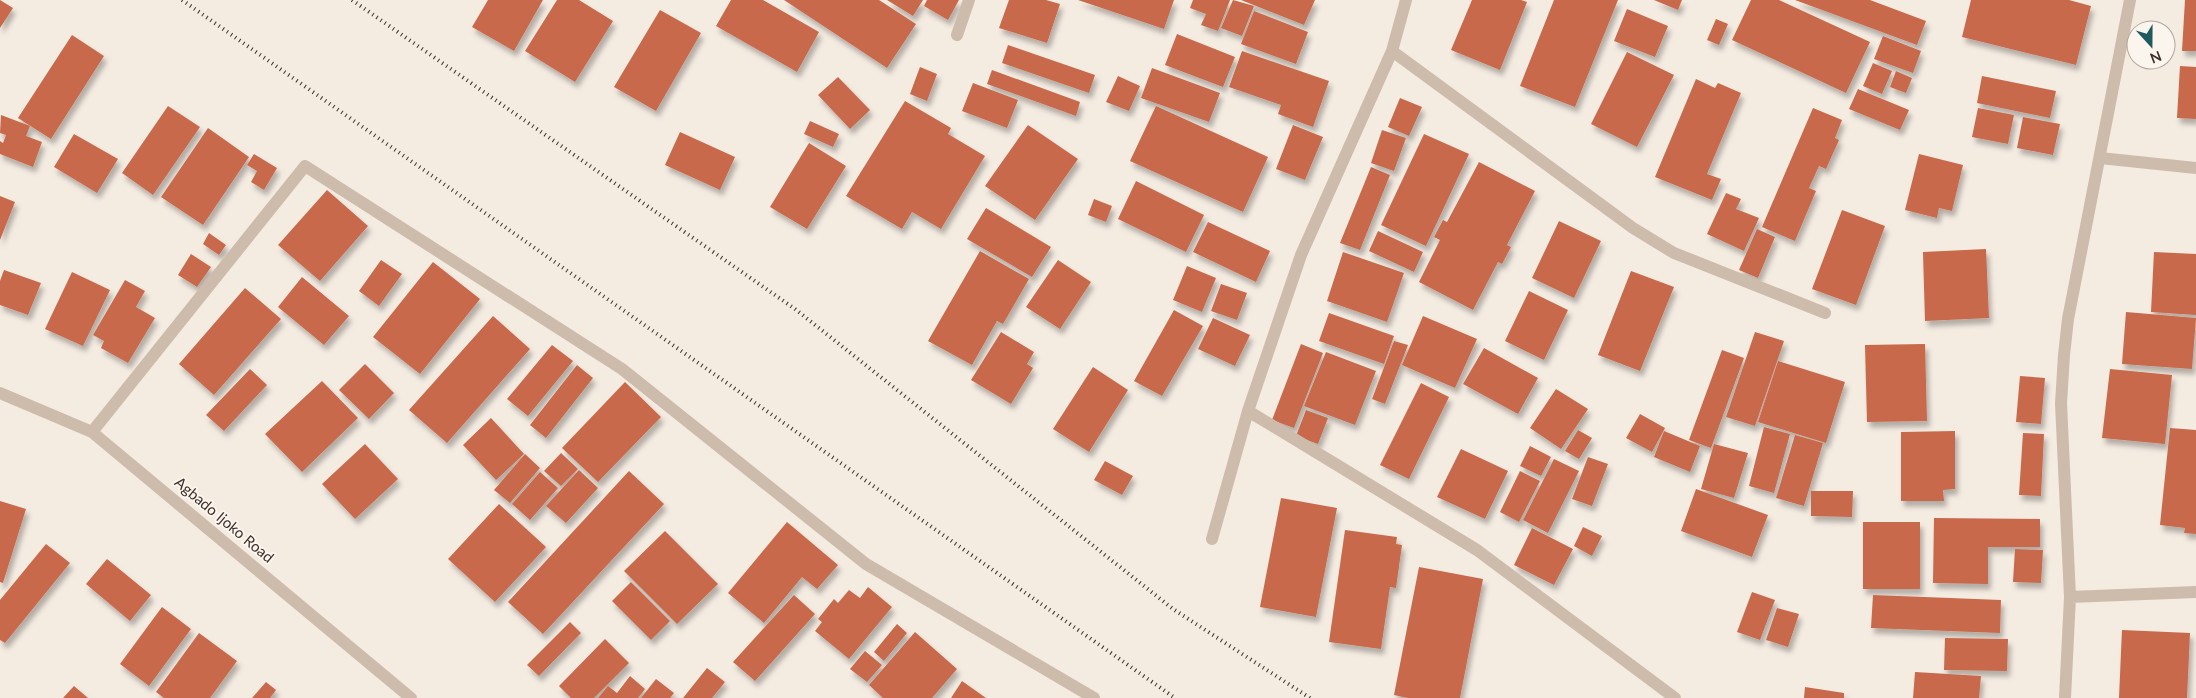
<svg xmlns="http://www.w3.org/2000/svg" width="2196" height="698" font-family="Lato,sans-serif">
	<defs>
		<filter id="shadow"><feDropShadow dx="3" dy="5.5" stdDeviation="2.5" flood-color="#0004"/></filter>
	</defs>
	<rect width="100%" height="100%" fill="#f4ebe1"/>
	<!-- building -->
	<path fill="#c8694b" filter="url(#shadow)" d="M0 0 13 8 0 28Z
		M488 0H543L514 51 472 27Z
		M557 0H579L613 21 575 82 525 51Z
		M731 0H763L819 32 797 72 716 26Z
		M784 0H879L916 24 887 68Z
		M887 0H923L913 16Z
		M927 0H959L948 20 924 6Z
		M1009 0H1046L1060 4 1047 43 999 28Z
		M1078 0H1174L1164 29Z
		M1193 0H1230L1218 31 1201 25 1206 14 1190 8Z
		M1233 0 1254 6 1242 36 1221 28Z
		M1241 0H1315L1304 25Z
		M1472 0H1521L1527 2 1500 70 1451 50Z
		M1554 0H1618L1575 107 1520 86Z
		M1654 0H1682L1678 10Z
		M1751 0H1779L1870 42 1846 93 1732 40Z
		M1795 0H1870L1926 21 1917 45Z
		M1971 0H2069L2091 6 2076 65 1962 37Z
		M2185 0H2196V51H2182Z
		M1627 9 1668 26 1655 57 1614 41Z
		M660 10 701 33 656 111 614 87Z
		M1254 11 1308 32 1296 64 1241 44Z
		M1716 19 1728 24 1719 45 1707 40Z
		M1177 34 1235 57 1223 87 1165 65Z
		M72 35 104 56 51 139 18 118Z
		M1883 36 1921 51 1913 73 1874 59Z
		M1008 45 1095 75 1089 93 1002 63Z
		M1242 51 1329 81 1313 127 1278 114 1281 105 1229 87Z
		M1627 52 1674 75 1637 147 1591 124Z
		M1873 63 1892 71 1882 94 1863 86Z
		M2180 66 2196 67V119L2177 118Z
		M920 67 937 74 927 101 910 94Z
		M1152 68 1220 93 1209 122 1141 98Z
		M992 70 1080 102 1076 116 987 84Z
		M1896 71 1912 78 1906 93 1890 87Z
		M1118 76 1140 86 1129 111 1106 102Z
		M1982 76 2056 91 2050 118 1977 103Z
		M838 77 870 110 850 129 818 95Z
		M1696 79 1715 88 1718 83 1741 93 1707 174 1721 179 1712 200 1655 177Z
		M973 83 1018 100 1007 128 962 111Z
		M1858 89 1909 110 1900 130 1849 109Z
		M1400 98 1422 107 1409 136 1388 127Z
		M905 101 951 128 948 134 985 156 941 229 912 212 902 229 846 196Z
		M168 106 200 127 153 195 122 173Z
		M1156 106 1268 157 1243 212 1130 161Z
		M1813 108 1842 120 1835 138 1839 140 1826 169 1819 166 1809 188 1816 191 1795 241 1762 227Z
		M1978 108 2014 115 2008 144 1972 137Z
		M1 115 30 126 26 136 42 142 33 167 0 154V141L3 143 6 135 0 133Z
		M2023 117 2060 124 2053 155 2017 148Z
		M810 121 839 134 833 147 804 134Z
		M1028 125 1078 159 1035 220 985 186Z
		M1293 125 1323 137 1305 180 1276 169Z
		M208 128 249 157 203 225 161 197Z
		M1382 130 1406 138 1394 171 1371 163Z
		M680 132 735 157 720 190 665 165Z
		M74 134 118 159 97 193 54 167Z
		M1424 134 1469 154 1426 246 1381 225Z
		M809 143 846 166 807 229 770 207Z
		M254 154 277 168 264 190 251 182 257 171 247 165Z
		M1919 154 1963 165 1952 211 1939 208 1937 218 1905 210Z
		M1479 162 1535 191 1507 245 1511 247 1502 264 1498 262 1473 310 1419 282 1440 240 1434 237 1443 220 1447 222Z
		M1371 167 1390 175 1360 250 1340 243Z
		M1136 181 1204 215 1186 252 1118 219Z
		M327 190 368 226 320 281 278 245Z
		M1726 193 1741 199 1736 209 1759 218 1744 251 1707 234Z
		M0 196 15 202 0 240Z
		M1094 199 1112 206 1106 222 1088 215Z
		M986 208 1051 247 1032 277 967 239Z
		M1842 210 1885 226 1856 305 1812 289Z
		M1559 221 1601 241 1574 298 1532 278Z
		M1208 222 1270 251 1256 282 1193 252Z
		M1757 229 1775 237 1758 278 1739 270Z
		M1378 231 1423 252 1414 272 1369 251Z
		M209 233 226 245 219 255 203 244Z
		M1986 249 1989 318 1925 321 1923 252Z
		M980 251 1029 279 1003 324 997 321 972 365 928 341Z
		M1343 252 1404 273 1387 322 1327 301Z
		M2154 252 2196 254V315L2151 312Z
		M191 254 211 267 197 287 178 275Z
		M381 260 402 274 379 306 359 291Z
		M1058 260 1091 282 1060 329 1026 307Z
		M433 262 480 299 420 374 373 337Z
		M1187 266 1216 278 1202 312 1173 300Z
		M4 270 41 283 28 315 0 305V281Z
		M1631 271 1674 287 1640 371 1598 355Z
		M72 272 110 290 83 346 45 329Z
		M302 277 349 316 324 345 278 307Z
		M125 280 145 291 136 307 155 318 128 363 101 348 104 341 93 335Z
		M1221 284 1247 293 1237 320 1211 311Z
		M245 288 281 319 214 395 179 364Z
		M1529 291 1568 310 1544 360 1505 341Z
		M1174 310 1203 326 1162 396 1134 381Z
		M2126 312 2196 318 2192 369 2122 364Z
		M1329 313 1394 336 1384 364 1319 341Z
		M493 316 530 349 447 443 409 410Z
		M1423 316 1477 339 1455 388 1402 365Z
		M1213 318 1250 335 1235 366 1198 349Z
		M1001 332 1034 352 1027 364 1033 368 1011 404 971 380Z
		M1755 332 1784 341 1755 426 1726 417Z
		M1394 341 1408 345 1385 404 1372 399Z
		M1301 344 1323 353 1294 428 1272 420Z
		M1925 344 1927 421 1867 422 1865 345Z
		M552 345 573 361 528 416 507 399Z
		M1484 348 1538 378 1518 414 1463 384Z
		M1722 350 1744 358 1711 448 1689 440Z
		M1326 352 1376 371 1355 425 1304 406Z
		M1778 361 1845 382 1826 443 1758 422Z
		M365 364 394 393 369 419 339 390Z
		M577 365 593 378 546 438 530 425Z
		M1093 367 1128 390 1089 452 1053 429Z
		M250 369 267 385 224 431 206 415Z
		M2110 369 2172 375 2165 444 2102 438Z
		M2020 376 2045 378 2041 424 2016 422Z
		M322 381 358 418 302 472 265 434Z
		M625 382 661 417 598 482 562 448Z
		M1421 383 1449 397 1409 479 1380 465Z
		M1556 389 1588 409 1561 449 1530 428Z
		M1306 410 1328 418 1318 444 1296 436Z
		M1640 414 1665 428 1652 452 1626 438Z
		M491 418 524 454 496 480 463 445Z
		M1764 427 1790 434 1774 493 1749 486Z
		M2170 428 2196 430V534L2184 533 2185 528 2160 525Z
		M1578 430 1592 438 1579 459 1565 451Z
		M1664 431 1700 446 1690 472 1654 457Z
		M1955 431V489L1943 490 1944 501H1901V432Z
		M2023 433 2044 434 2041 496 2019 495Z
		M1795 435 1823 443 1804 506 1776 498Z
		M365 444 398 479 355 519 322 484Z
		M1714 444 1748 453 1734 498 1701 489Z
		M1530 446 1551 457 1541 476 1520 466Z
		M1461 449 1508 471 1485 519 1437 497Z
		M561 453 578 469 561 486 544 471Z
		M525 454 540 468 510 503 494 490Z
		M1588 457 1608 464 1592 506 1572 499Z
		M1554 459 1579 471 1548 533 1523 520Z
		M1105 461 1133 476 1122 495 1094 480Z
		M579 470 598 488 566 523 546 506Z
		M629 471 664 504 543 634 508 602Z
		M1520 471 1540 481 1519 522 1500 512Z
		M540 472 558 488 530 520 512 504Z
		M1696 489 1768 515 1752 557 1681 531Z
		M1811 491H1853L1852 517 1811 516Z
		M1281 498 1337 508 1316 617 1260 607Z
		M0 501 26 509 3 583 0 582Z
		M499 504 546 547 495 602 448 559Z
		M1934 518 2040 519V547H1988V584L1933 583Z
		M787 522 838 565 817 589 802 577 764 623 728 593Z
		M1863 522H1920V589H1863Z
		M1583 527 1602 536 1592 556 1574 546Z
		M1532 528 1573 549 1554 585 1514 565Z
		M1345 530 1397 537 1396 544 1402 545 1396 588 1390 587 1381 649 1329 642Z
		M665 531 718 584 677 624 624 571Z
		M46 544 70 563 5 643 0 640V600Z
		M2015 549 2043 550 2041 583 2013 582Z
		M107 559 151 595 130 621 86 584Z
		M1419 567 1483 579 1460 698H1408L1394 695Z
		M631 582 670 621 651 640 612 601Z
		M868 587 892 607 849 659 815 631 822 622 818 619 834 599 838 603 849 590 860 598Z
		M1752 592 1775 600 1760 640 1737 632Z
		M794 595 815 614 755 681 733 662Z
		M1873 595 2001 600 2000 633 1871 628Z
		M162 607 191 629 149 686 120 664Z
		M1777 608 1799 614 1788 647 1766 640Z
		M570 622 581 633 539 676 527 665Z
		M897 624 907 633 884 661 874 652Z
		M2122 630 2190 633 2187 698H2119Z
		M915 632 957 669 932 698H883L869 685Z
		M199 633 237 661 210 698H164L156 692Z
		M1945 638 2008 639 2007 671 1944 670Z
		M605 639 629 663 594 698H571L559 686Z
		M865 651 882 665 867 682 850 669Z
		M707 668 725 682 712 698H683Z
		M1915 672 1981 676 1979 698H1913Z
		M630 676 645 689 638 698H598L608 686 617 693Z
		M656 679 674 693 670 698H641Z
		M962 681 986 698H951Z
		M266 682 276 690 270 698H252Z
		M74 686 88 698H63Z
		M1805 687 1844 693V698H1804Z"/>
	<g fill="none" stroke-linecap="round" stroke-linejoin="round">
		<!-- minor -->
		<path stroke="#cdbbac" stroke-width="12" d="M957 35 969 0
			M1392 51 1633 228 1674 253 1825 313
			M2100 158 2196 168
			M0 393 92 432 411 698
			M1248 411 1477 550 1675 698
			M92 432 305 166 622 369 866 564 1094 698
			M1212 539 1248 411 1301 255 1392 51 1406 0
			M2070 597 2196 592
			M2065 698 2070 597 2061 403 2064 355 2068 319 2130 0"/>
		<!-- rail -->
		<path stroke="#3b302b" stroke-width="4" stroke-dasharray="1 4" stroke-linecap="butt" d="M182 0 1175 698
			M352 0 795 309 1173 609 1310 698"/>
	</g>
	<g text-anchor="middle" stroke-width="4" stroke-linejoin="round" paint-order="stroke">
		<!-- street labels -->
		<g font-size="15" fill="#3b302b" stroke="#fbf5ee">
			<text transform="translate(224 520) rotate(40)" y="5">Agbado Ijoko Road</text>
		</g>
	</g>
	<!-- north arrow -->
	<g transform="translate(2151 45) rotate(159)"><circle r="24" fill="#fbf5ee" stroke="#aea6a0"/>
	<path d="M0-4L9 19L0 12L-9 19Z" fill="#1f5a5e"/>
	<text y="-8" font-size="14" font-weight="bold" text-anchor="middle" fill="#3b302b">N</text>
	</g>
</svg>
